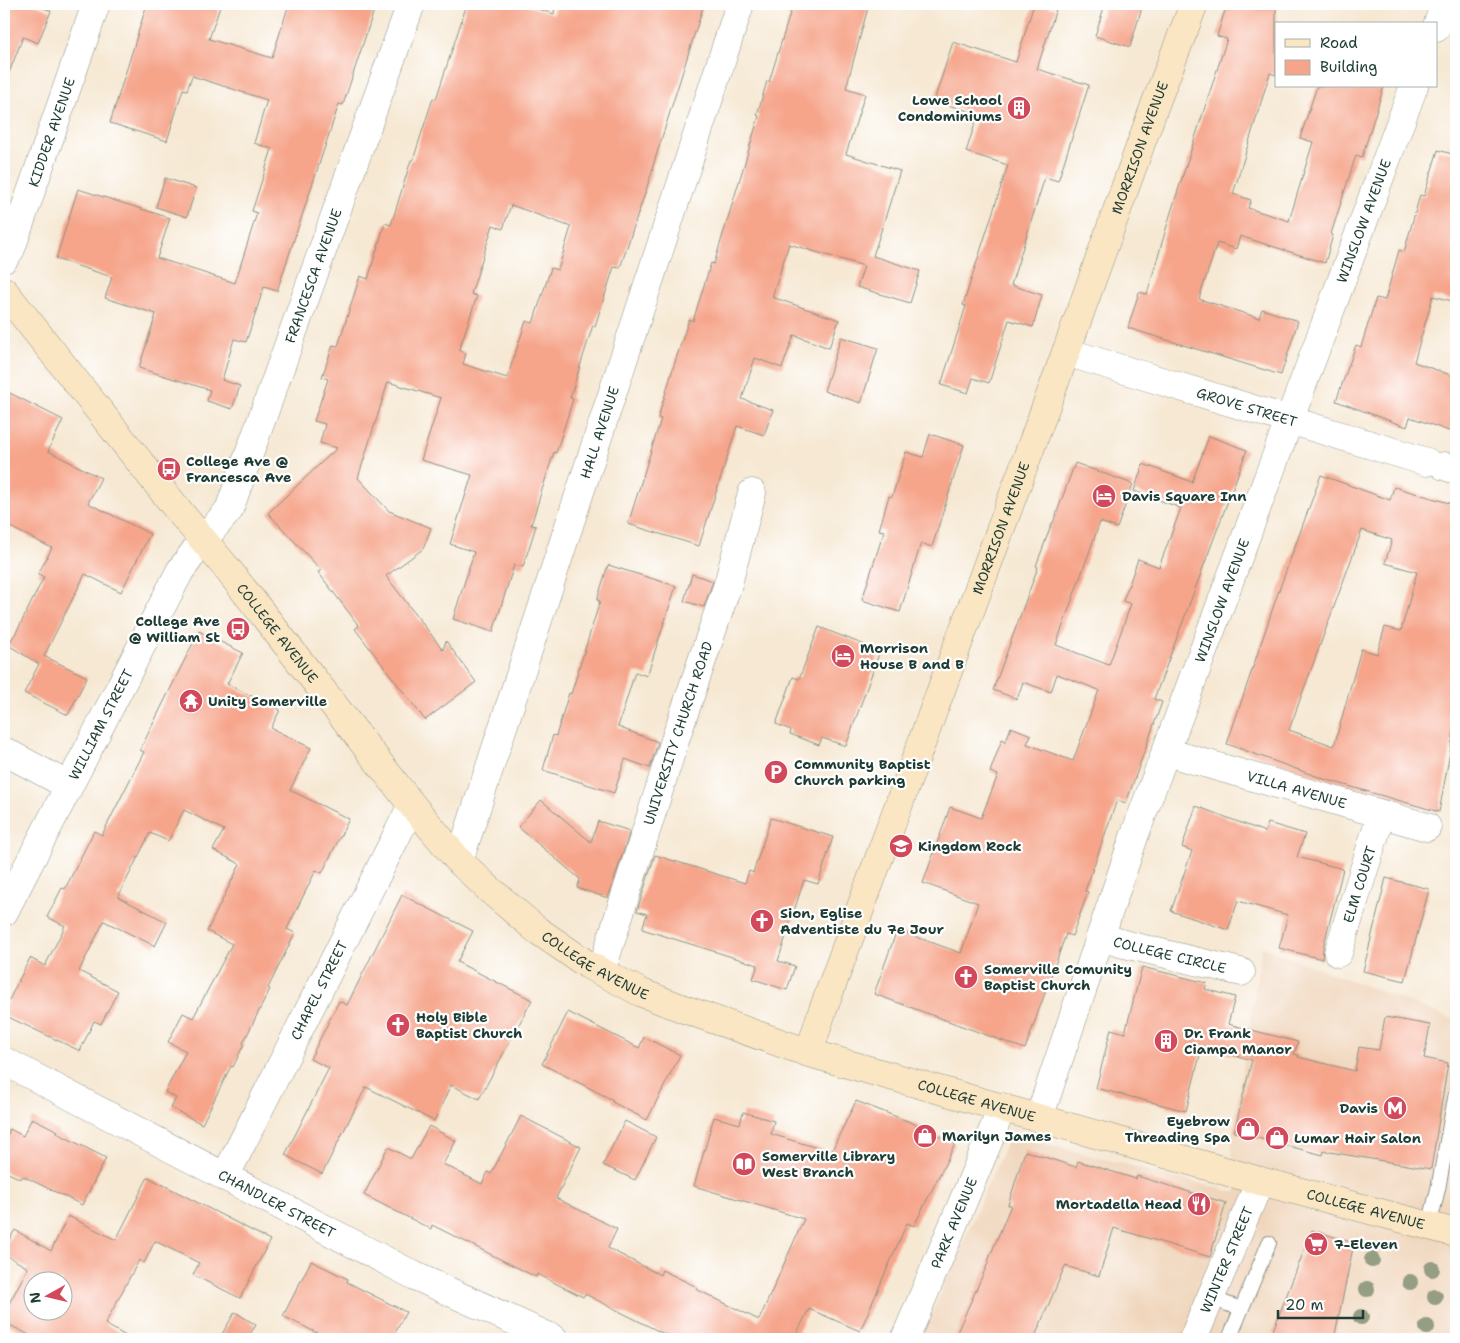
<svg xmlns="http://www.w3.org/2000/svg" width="1460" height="1343" font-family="'Shantell Sans',sans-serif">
	<rect width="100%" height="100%" fill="#fff"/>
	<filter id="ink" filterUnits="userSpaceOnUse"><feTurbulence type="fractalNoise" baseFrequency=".02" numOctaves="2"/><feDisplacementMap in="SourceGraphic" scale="10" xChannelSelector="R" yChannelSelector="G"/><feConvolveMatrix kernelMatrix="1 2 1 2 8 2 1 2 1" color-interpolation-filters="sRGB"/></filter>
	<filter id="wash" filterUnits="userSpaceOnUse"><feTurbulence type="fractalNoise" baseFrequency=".0096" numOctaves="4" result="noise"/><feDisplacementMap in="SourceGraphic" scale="20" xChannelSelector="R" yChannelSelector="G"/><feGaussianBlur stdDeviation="1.12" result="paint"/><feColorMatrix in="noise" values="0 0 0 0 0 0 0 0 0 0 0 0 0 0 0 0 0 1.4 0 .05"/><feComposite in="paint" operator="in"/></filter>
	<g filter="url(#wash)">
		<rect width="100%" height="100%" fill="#f6e8d3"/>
		<!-- built -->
		<path fill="#f0d6bc" d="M1262 947 1456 1020V1339H920L1010 1135 1237 1193 1231 1142Z"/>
		<g id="blocks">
			<!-- building -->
			<path fill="#f6a58b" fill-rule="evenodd" d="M4 4H33L51 11 38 43 23 37 5 83Z
				M147 4H221L209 39 272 58 289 4H376L343 105 339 104 277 291 264 287 246 342 234 339 222 380 240 386 232 409 207 401 210 390 139 368 156 314 105 298 112 277 56 259 78 189 170 218 157 258 235 283 257 213 252 211 272 149 254 143 267 100 192 76 187 90 183 89 167 141 110 123Z
				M467 4H522L554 14 555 4H704L652 169H653L620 268 614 267 595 326 593 325 570 398 573 399 556 453 554 452 531 525 536 526 523 567 514 565 493 632 453 619 474 552 450 544 472 475 421 460 441 398 388 382 358 478 389 511 431 528 423 549 386 576 443 650 446 641 476 682 425 720 355 629 359 626 318 572 321 570 268 513 337 448 320 443 325 424 314 421 328 379 322 377 333 345 338 346 360 276 368 279 385 223 391 225 411 160H413L433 98 436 99ZM511 205 571 227 558 270 551 268 533 323 526 321 507 378 463 364 466 353 459 350 477 296 471 294 493 225 503 229Z
				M793 4H869L846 88 865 94 846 154 900 171 873 256 920 271 910 303 857 287 864 266 789 244 772 297 839 320 829 348 794 335 782 368 755 358 742 399 773 410 764 435 737 426 699 546 628 524 661 419 658 418 675 362 689 319 693 321 711 263 714 264 759 116 757 115 767 81 769 82Z
				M1034 4H1041L1056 9 1037 69 1089 85 1058 181 1045 177 1011 285 1042 295 1033 327 1009 320 989 383 973 378 968 393 941 385 966 306 963 305 1008 165 966 152 978 114 934 101 953 42 1016 62Z
				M1105 4H1143L1130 47 1095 36Z
				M1227 4H1276V75L1270 73 1233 194 1251 200 1248 208 1289 221 1313 142 1300 138 1317 86H1384L1362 157 1356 155 1331 234 1333 235 1325 263 1240 236 1236 249 1217 243 1199 299 1259 318 1262 309 1298 321 1281 375 1128 328 1139 292 1147 294 1171 212 1227 39 1217 36Z
				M1438 150 1456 155V302L1433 296 1414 362 1456 377V409L1449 431 1410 417 1407 427 1336 401 1356 345 1361 347 1376 298 1385 300 1399 250 1404 252 1420 195 1424 196Z
				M165 178 196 188 187 217 156 207Z
				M841 337 878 348 861 403 824 391Z
				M4 390 63 420 48 451 101 478 88 503 150 534 121 592 85 574 44 656 87 677 68 715 24 693 39 664 8 645 17 631 44 577 38 574 52 548 4 524Z
				M930 434 964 445 932 547 921 543 900 612 862 600 884 531 879 530 889 496 892 497 906 452 923 457Z
				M1209 436 1247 450 1154 699 1162 702 1126 803 1117 800 1085 891 1088 892 1072 936 1066 934 1025 1049 874 994 897 930 961 953 978 903 923 883 950 807 981 818 998 775 990 772 1002 739 1006 741 1011 727 1031 735 1027 744 1073 761 1099 690 1057 674 1051 692 1023 682 1017 699 993 690 1038 567 1036 566 1052 523H1053L1075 463 1133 484 1117 528 1100 522 1056 645 1109 665 1131 604 1123 601 1138 559 1159 567 1181 508 1134 491 1143 464 1192 482Z
				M1321 475 1390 500 1394 487 1456 505V720L1439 812 1324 779 1227 744 1278 593ZM1362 530 1392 540 1385 563 1417 572 1401 631 1385 627 1377 654 1361 649 1334 746 1289 730Z
				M608 565 676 586 647 676 635 672 618 727 658 742 650 768 625 759 614 793 543 770 553 735 556 736 569 693 571 694 600 601 597 600Z
				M692 574 713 581 704 607 684 601Z
				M819 627 880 651 846 746 822 738 819 745 790 734 791 730 776 724 793 677 799 679Z
				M199 631 243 653 227 684 280 710 271 728 311 748 290 790 349 819 322 873 316 870 287 929 295 933 268 988 270 989 243 1043 244 1044 233 1067 231 1066 202 1124 171 1108 176 1098 165 1092 186 1051 168 1042 183 1013 193 1018 232 944 207 931 240 864 213 850 224 830 184 810 168 841 150 833 118 897 167 922 155 946 104 921 79 971 118 991 101 1024 94 1021 80 1051 4 1015V1010L30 958 45 966 65 926 47 917 62 888 65 889 94 831 102 835 144 752 140 750Z
				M541 800 591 842 598 821 630 831 608 898 577 888 580 879 518 827Z
				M1196 806 1265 832 1268 823 1305 834 1297 857 1343 869 1323 948 1322 959 1279 948 1288 915 1238 901 1228 930 1171 911 1192 851 1182 847Z
				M771 818 833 837 818 884 804 880 778 961 795 966 787 990 753 979 758 965 642 929 647 914 637 911 655 855 745 883 749 871 753 873Z
				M1386 878 1429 889 1405 981 1363 971Z
				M402 895 473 931 457 962 532 1000 479 1099 451 1085 434 1121 366 1087 322 1174 285 1155 329 1068 310 1059 339 1001 347 1005Z
				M1142 967 1207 983 1205 989 1235 997 1228 1024 1298 1042 1294 1054 1299 1055 1298 1057 1355 1071 1359 1047 1379 1050 1385 1017 1430 1025 1424 1058 1448 1063 1431 1169 1324 1151 1323 1155 1234 1132 1252 1060 1202 1047 1186 1111 1096 1088 1111 1029 1125 1033Z
				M568 1012 639 1048 644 1037 680 1055 647 1120 612 1102 613 1100 542 1064Z
				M856 1101 915 1124 955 1144 914 1226 907 1223 860 1331 809 1309 795 1337 799 1339H674L585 1294 583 1297 537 1274 536 1277 432 1225 431 1229 364 1195 388 1147 411 1159 429 1126 456 1141 443 1164 482 1184 488 1172 491 1174 521 1116 581 1147 556 1198 617 1229 608 1248 660 1275 662 1270 697 1287 696 1289 759 1320 804 1219 694 1186 714 1117 740 1124 743 1112 774 1121 771 1134 831 1152Z
				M32 1118 58 1131 57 1133 106 1158 82 1205 23 1176 21 1179 4 1171V1143L10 1129 23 1136Z
				M625 1121 656 1137 635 1180 603 1165Z
				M1025 1151 1076 1167 1078 1161 1136 1179 1137 1176 1226 1203 1210 1257 1114 1228 1099 1276 1065 1266 1034 1339H954L989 1261H988L1011 1205H1008Z
				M148 1177 270 1240 240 1298 193 1275 199 1263 155 1241 144 1263 139 1260 105 1324 131 1339H37L4 1322V1313L28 1268 4 1254V1248L15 1230 51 1251 68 1216 116 1240ZM32 1280H62V1310H32Z
				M1312 1230 1354 1243 1334 1339H1286L1272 1333Z
				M311 1261 348 1279 347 1282 406 1312 392 1339H329L283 1316Z
				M235 1312 256 1325 247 1339H219Z"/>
		</g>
	</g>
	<g filter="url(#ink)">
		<use href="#blocks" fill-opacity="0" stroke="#8a9284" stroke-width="1"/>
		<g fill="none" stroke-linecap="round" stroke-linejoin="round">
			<!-- lane casing -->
			<g stroke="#8a9284" stroke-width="16">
				<path id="lane" d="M1429 1226 1438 1189 1456 1093
					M1211 1298 1241 1309
					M1229 1339 1269 1243"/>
			</g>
			<!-- street casing -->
			<g stroke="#8a9284" stroke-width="29">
				<g id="street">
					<path d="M1436 28 1445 4"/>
					<path id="s1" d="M4 259 11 249 96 4"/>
					<path id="s2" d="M1066 352 1427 462"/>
					<path d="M1444 466 1456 470"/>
					<path d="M4 751 69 786"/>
					<path id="s3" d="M1166 752 1427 827"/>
					<path id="s4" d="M459 861 740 4"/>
					<path id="s5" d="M4 912 180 571 203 540 229 510 411 4"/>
					<path id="s6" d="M1100 937 1124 944 1241 972"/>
					<path id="s7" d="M1338 953 1381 815"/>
					<path id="s8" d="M601 972 676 737 728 584 752 493"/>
					<path id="s9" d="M4 1061 415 1276 554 1339"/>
					<path id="s10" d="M1039 1118 1135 834 1414 86"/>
					<path id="s11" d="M225 1177 412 805"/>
					<path id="s12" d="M905 1339 991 1135 1002 1107"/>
					<path id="s13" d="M1193 1339 1260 1181"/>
				</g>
			</g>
			<!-- secondary casing -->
			<g stroke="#8a9284" stroke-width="29">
				<g id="secondary">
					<path id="s14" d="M4 291 178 510 225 566 412 805 459 861 490 890 537 930 588 965 642 993 684 1009 809 1053 1260 1181 1456 1233"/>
					<path id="s15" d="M809 1053 821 1015 1066 352 1156 102 1194 4"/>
				</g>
			</g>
			<!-- lane -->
			<use href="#lane" stroke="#fff" stroke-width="14"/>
			<!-- street -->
			<use href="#street" stroke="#fff" stroke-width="28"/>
			<!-- secondary -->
			<use href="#secondary" stroke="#fbe6c4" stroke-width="28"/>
		</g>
		<!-- trees -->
		<g fill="#959d83">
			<circle cx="1372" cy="1260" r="8"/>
			<circle cx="1432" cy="1269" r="8"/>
			<circle cx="1410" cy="1282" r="8"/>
			<circle cx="1367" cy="1289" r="8"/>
			<circle cx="1435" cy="1297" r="8"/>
			<circle cx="1361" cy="1317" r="8"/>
			<circle cx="1427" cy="1327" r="8"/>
		</g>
	</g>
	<!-- icons -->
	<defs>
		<g id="building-disc" transform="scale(1.25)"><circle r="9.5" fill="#d1495b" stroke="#fff"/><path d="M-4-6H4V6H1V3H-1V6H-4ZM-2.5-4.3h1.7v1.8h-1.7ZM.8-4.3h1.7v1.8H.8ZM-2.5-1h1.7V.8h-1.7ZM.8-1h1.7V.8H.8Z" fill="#fff"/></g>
		<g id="bus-disc" transform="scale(1.25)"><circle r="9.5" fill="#d1495b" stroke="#fff"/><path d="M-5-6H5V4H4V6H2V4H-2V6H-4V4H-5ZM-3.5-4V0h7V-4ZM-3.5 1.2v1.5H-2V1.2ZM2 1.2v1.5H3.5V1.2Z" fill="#fff"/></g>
		<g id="hotel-disc" transform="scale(1.25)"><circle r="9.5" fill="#d1495b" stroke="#fff"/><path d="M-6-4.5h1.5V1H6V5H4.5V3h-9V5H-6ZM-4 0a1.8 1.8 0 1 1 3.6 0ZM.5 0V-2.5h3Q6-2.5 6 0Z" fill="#fff"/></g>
		<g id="temple-disc" transform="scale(1.25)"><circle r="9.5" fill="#d1495b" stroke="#fff"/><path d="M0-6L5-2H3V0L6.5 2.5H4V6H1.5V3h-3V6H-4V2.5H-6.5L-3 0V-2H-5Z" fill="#fff"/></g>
		<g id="parking-disc" transform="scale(1.25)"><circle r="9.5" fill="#d1495b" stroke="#fff"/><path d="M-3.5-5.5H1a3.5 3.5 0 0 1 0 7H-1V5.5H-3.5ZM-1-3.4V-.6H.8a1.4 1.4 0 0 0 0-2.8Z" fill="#fff"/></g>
		<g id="school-disc" transform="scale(1.25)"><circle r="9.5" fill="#d1495b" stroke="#fff"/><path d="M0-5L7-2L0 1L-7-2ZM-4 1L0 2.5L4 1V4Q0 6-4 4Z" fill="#fff"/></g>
		<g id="church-disc" transform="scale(1.25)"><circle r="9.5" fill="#d1495b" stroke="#fff"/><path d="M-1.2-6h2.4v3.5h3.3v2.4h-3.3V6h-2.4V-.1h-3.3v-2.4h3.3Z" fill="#fff"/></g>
		<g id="metro-disc" transform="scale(1.25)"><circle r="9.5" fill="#d1495b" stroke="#fff"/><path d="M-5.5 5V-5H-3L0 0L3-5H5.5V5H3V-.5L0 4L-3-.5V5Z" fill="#fff"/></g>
		<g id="shop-disc" transform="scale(1.25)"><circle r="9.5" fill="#d1495b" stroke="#fff"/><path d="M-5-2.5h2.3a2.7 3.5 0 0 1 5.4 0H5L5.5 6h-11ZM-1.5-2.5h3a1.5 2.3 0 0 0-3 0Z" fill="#fff"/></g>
		<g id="library-disc" transform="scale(1.25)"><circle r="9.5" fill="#d1495b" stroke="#fff"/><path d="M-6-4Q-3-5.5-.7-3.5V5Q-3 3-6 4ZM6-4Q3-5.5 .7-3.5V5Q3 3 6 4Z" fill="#fff"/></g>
		<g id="restaurant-disc" transform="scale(1.25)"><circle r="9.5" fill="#d1495b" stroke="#fff"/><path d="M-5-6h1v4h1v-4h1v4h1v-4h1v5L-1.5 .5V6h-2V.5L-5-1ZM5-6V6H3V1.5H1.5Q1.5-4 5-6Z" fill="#fff"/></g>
		<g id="supermarket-disc" transform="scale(1.25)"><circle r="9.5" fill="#d1495b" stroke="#fff"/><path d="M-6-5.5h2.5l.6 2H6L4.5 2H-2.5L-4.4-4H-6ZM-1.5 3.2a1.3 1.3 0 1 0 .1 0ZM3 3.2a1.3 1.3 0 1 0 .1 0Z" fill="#fff"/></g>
	</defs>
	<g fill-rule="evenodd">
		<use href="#building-disc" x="1019" y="108"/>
		<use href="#bus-disc" x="169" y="469"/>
		<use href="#hotel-disc" x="1104" y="496"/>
		<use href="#bus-disc" x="238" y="629"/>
		<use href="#hotel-disc" x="843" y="656"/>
		<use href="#temple-disc" x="191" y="701"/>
		<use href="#parking-disc" x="776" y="772"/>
		<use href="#school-disc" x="901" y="846"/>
		<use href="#church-disc" x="762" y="921"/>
		<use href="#church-disc" x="966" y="977"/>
		<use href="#church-disc" x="398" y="1025"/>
		<use href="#building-disc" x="1166" y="1041"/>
		<use href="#metro-disc" x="1395" y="1108"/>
		<use href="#shop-disc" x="1248" y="1129"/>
		<use href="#shop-disc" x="925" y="1136"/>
		<use href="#shop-disc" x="1277" y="1138"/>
		<use href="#library-disc" x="744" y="1164"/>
		<use href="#restaurant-disc" x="1199" y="1204"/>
		<use href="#supermarket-disc" x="1316" y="1244"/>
	</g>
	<g text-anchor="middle" stroke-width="4.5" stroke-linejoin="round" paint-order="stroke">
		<!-- poi labels -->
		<g font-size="14" font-weight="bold" fill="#1f3d34" stroke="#fff" text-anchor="start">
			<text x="1002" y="105" text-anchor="end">Lowe School<tspan x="1002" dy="16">Condominiums</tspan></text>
			<text x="186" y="466">College Ave @<tspan x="186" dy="16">Francesca Ave</tspan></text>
			<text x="1122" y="501">Davis Square Inn</text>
			<text x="220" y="626" text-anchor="end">College Ave<tspan x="220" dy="16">@ William St</tspan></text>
			<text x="860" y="653">Morrison<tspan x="860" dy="16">House B and B</tspan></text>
			<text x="208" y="706">Unity Somerville</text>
			<text x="794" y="769">Community Baptist<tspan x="794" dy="16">Church parking</tspan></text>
			<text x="918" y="851">Kingdom Rock</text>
			<text x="780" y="918">Sion, Eglise<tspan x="780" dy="16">Adventiste du 7e Jour</tspan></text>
			<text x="984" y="974">Somerville Comunity<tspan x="984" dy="16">Baptist Church</tspan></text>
			<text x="416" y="1022">Holy Bible<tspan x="416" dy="16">Baptist Church</tspan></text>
			<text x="1184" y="1038">Dr. Frank<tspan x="1184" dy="16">Ciampa Manor</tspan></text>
			<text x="1378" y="1113" text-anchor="end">Davis</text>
			<text x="1230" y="1126" text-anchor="end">Eyebrow<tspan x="1230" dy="16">Threading Spa</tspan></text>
			<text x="942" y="1141">Marilyn James</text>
			<text x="1294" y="1143">Lumar Hair Salon</text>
			<text x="762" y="1161">Somerville Library<tspan x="762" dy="16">West Branch</tspan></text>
			<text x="1182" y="1209" text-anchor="end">Mortadella Head</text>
			<text x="1334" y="1249">7-Eleven</text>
		</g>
		<!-- street labels -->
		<g font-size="14" fill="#1f3d34" stroke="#fff">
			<text dy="5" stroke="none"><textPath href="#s1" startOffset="136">KIDDER AVENUE</textPath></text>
			<text dy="5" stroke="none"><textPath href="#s15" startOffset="964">MORRISON AVENUE</textPath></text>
			<text dy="5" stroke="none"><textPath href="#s10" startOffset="954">WINSLOW AVENUE</textPath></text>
			<text dy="5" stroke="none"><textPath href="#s5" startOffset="711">FRANCESCA AVENUE</textPath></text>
			<text dy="5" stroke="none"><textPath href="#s2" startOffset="189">GROVE STREET</textPath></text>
			<text dy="5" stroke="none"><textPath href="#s4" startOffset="451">HALL AVENUE</textPath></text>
			<text dy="5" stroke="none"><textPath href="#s15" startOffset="559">MORRISON AVENUE</textPath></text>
			<text dy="5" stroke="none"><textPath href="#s10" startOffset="549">WINSLOW AVENUE</textPath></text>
			<text dy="5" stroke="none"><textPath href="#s14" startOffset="438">COLLEGE AVENUE</textPath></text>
			<text dy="5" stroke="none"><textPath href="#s5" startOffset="211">WILLIAM STREET</textPath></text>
			<text dy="5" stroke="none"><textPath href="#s8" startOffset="251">UNIVERSITY CHURCH ROAD</textPath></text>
			<text dy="5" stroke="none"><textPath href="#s3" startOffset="136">VILLA AVENUE</textPath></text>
			<text dy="5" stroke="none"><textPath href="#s7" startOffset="72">ELM COURT</textPath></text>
			<text dy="5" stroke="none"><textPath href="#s6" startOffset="72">COLLEGE CIRCLE</textPath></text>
			<text dy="5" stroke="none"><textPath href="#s14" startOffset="902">COLLEGE AVENUE</textPath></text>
			<text dy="5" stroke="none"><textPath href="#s11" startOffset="209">CHAPEL STREET</textPath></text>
			<text dy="5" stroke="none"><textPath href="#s14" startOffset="1308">COLLEGE AVENUE</textPath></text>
			<text dy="5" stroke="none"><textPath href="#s9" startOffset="308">CHANDLER STREET</textPath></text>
			<text dy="5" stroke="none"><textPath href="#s14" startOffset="1712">COLLEGE AVENUE</textPath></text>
			<text dy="5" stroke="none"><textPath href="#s12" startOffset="126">PARK AVENUE</textPath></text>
			<text dy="5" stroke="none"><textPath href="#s13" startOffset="86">WINTER STREET</textPath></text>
		</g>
	</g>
	<!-- margin -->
	<rect width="1460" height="1343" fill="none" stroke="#fff" stroke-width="20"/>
	<!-- legend -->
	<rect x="1275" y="22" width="162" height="65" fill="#ffffff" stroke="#a5b1ae"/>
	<rect x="1285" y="39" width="25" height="8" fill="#fbe6c4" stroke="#a5b1ae"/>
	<text x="1320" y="48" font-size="15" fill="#1f3d34">Road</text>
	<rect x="1285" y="60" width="25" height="15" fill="#f6a58b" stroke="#a5b1ae"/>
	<text x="1320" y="72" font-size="15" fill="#1f3d34">Building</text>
	<!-- north arrow -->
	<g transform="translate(48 1296) rotate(262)"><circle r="24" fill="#ffffff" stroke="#a5b1ae"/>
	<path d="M0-4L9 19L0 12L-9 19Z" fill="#d1495b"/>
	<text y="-8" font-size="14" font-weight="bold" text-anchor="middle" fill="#1f3d34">N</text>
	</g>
	<!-- scale -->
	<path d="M1278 1310v8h85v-8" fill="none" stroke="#1f3d34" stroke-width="2.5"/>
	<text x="1285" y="1310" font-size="15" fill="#1f3d34" stroke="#ffffff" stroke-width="4" paint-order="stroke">20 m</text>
</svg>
